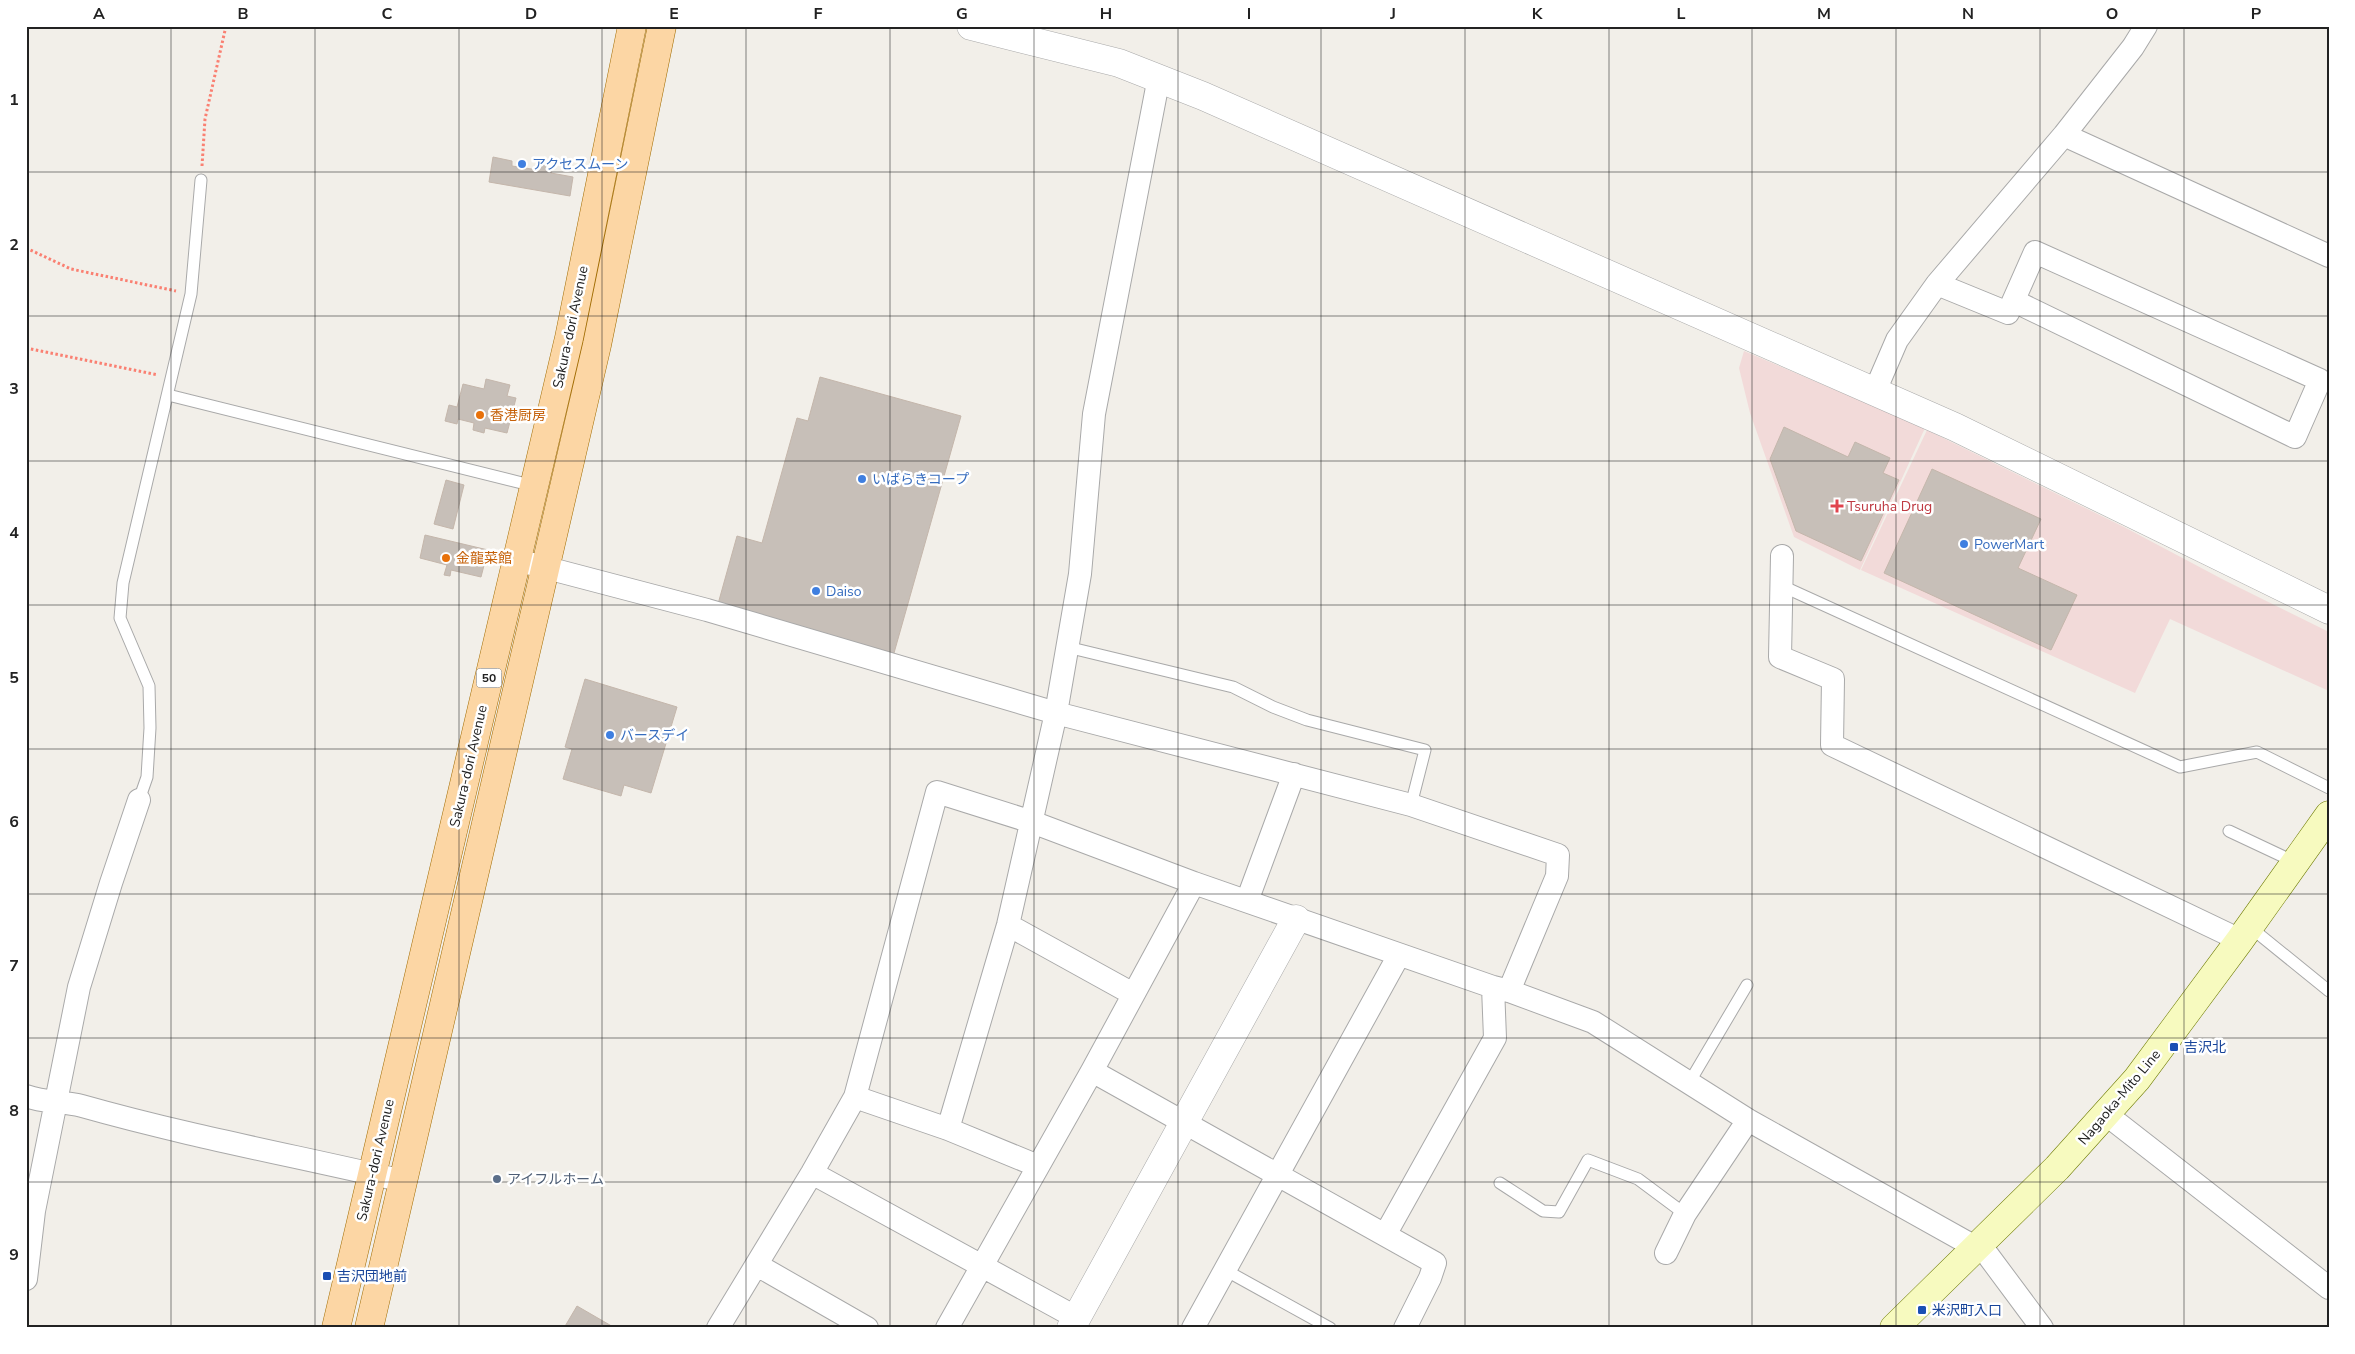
<svg xmlns="http://www.w3.org/2000/svg" width="2355" height="1354" font-family="'Nunito Sans','Noto Sans JP',sans-serif">
	<rect width="100%" height="100%" fill="#f2efe9"/>
	<!-- commercial -->
	<path fill="#f2dad9" d="M1744 351 1925 428 1860 570 1794 537 1750 413 1739 368Z
		M1927 430 2124 527 2224 580 2329 632V691L2170 619 2135 693 1861 570Z"/>
	<!-- building -->
	<path fill="#c7bfb8" stroke="#c4b6ab" d="M493 157 512 161V166L538 170 539 163 553 166 551 173 573 177 570 196 489 182Z
		M820 377 961 416 894 653 718 604 737 536 762 543 797 418 808 421Z
		M486 379 510 385 507 396 516 398 514 406 518 408 517 415 512 414 507 433 485 428 484 433 473 430 474 423 458 419 457 424 445 421 449 405 457 407 463 384 484 389Z
		M1784 427 1848 457 1855 442 1890 458 1883 473 1899 480 1861 561 1796 531 1770 459Z
		M1932 469 2041 519 2018 568 2077 595 2051 650 1884 573Z
		M446 480 464 485 453 529 434 524Z
		M425 535 488 550 481 577 451 570 450 576 444 575 447 565 420 558Z
		M585 679 677 707 651 793 624 785 621 796 563 779 572 749 565 747Z
		M577 1306 615 1328H564Z"/>
	<g fill="none" stroke-linecap="round" stroke-linejoin="round">
		<!-- service casing -->
		<g stroke="#a9a9a9" stroke-width="13">
			<path id="service" d="M168 395 534 486
				M1782 586 2180 767 2257 752 2329 788
				M1067 647 1233 687 1273 707 1307 720 1425 750 1411 805
				M139 800 147 777 150 728 149 686 120 618 123 583 191 294 201 180
				M2229 831 2295 862
				M2250 927 2329 991
				M1689 1083 1747 985
				M1500 1183 1543 1211 1559 1212 1588 1160 1638 1179 1685 1214
				M1225 1270 1330 1328"/>
		</g>
		<!-- minor casing -->
		<g stroke="#a9a9a9" stroke-width="24">
			<path id="minor" d="M2064 135 2329 256
				M1937 284 2008 313 2035 252 2320 380 2295 437 2014 301
				M1875 391 1897 340 1937 284 2064 135 2133 47 2146 26
				M1782 556 1780 657 1833 679 1832 745 2240 940
				M528 563 707 610 1056 713 1411 805 1558 855 1557 876 1509 991
				M1247 901 1294 774
				M1008 925 1133 994
				M1092 1071 1435 1263 1430 1278 1405 1328
				M26 1096C44 1103 64 1101 82 1106 188 1136 296 1156 403 1181
				M855 1097 948 1129 1038 1166
				M2107 1115 2329 1288
				M948 1129 1008 925 1056 713 1080 574 1094 414 1159 77
				M812 1173 1077 1318
				M1385 1235 1495 1038 1493 987
				M1666 1253 1685 1214 1748 1120
				M757 1265 867 1328
				M26 1279 34 1211 79 987 111 883 139 800
				M718 1328 812 1173 855 1097 937 792 1032 822 1194 883 1493 987 1509 991 1593 1022 1748 1120 1975 1247 1987 1254 2042 1328
				M947 1328 1092 1071 1194 883
				M1193 1328 1399 955"/>
		</g>
		<!-- tertiary casing -->
		<g stroke="#a9a9a9" stroke-width="29">
			<path id="tertiary" d="M971 26 1119 63 1203 96 1955 427 2329 610
				M1071 1328 1296 919"/>
		</g>
		<!-- secondary casing -->
		<g stroke="#707d05" stroke-width="29">
			<path id="secondary" d="M1894 1328 2057 1168 2137 1079 2240 940 2329 815"/>
		</g>
		<!-- primary casing -->
		<g stroke="#a06b00" stroke-width="29">
			<path id="primary" d="M336 1328 569 338 632 26
				M369 1328 597 345 662 26"/>
		</g>
		<!-- path -->
		<path stroke="#fa8072" stroke-width="3" stroke-dasharray="2.5 2.5" stroke-linecap="butt" d="M202 166 205 119 226 26
			M26 248 71 269 176 291
			M26 348 158 375"/>
		<!-- service -->
		<use href="#service" stroke="#fff" stroke-width="11"/>
		<!-- minor -->
		<use href="#minor" stroke="#fff" stroke-width="22"/>
		<!-- tertiary -->
		<use href="#tertiary" stroke="#fff" stroke-width="28"/>
		<!-- secondary -->
		<use href="#secondary" stroke="#f7fabf" stroke-width="28"/>
		<!-- primary -->
		<use href="#primary" stroke="#fcd6a4" stroke-width="28"/>
	</g>
	<!-- grid -->
	<path fill="none" stroke="#222" stroke-width="1" stroke-opacity="0.55" d="M171 26V1328M315 26V1328M459 26V1328M602 26V1328M746 26V1328M890 26V1328M1034 26V1328M1178 26V1328M1321 26V1328M1465 26V1328M1609 26V1328M1752 26V1328M1896 26V1328M2040 26V1328M2184 26V1328M26 172H2329M26 316H2329M26 461H2329M26 605H2329M26 749H2329M26 894H2329M26 1038H2329M26 1182H2329"/>
	<!-- markers -->
	<g fill="#3f7fe0" stroke="#fff" stroke-width="2">
		<circle cx="522" cy="164" r="5"/>
		<circle cx="862" cy="479" r="5"/>
		<circle cx="1964" cy="544" r="5"/>
		<circle cx="816" cy="591" r="5"/>
		<circle cx="610" cy="735" r="5"/>
	</g>
	<g fill="#e8710a" stroke="#fff" stroke-width="2">
		<circle cx="480" cy="415" r="5"/>
		<circle cx="446" cy="558" r="5"/>
	</g>
	<path fill="#e0444e" stroke="#fff" stroke-width="2" d="M1834.5 498.5h5v5h5v5h-5v5h-5v-5h-5v-5h5z"/>
	<g fill="#1a4fb4" stroke="#fff" stroke-width="2">
		<rect x="2169" y="1042" width="10" height="10" rx="2.5"/>
		<rect x="322" y="1271" width="10" height="10" rx="2.5"/>
		<rect x="1917" y="1305" width="10" height="10" rx="2.5"/>
	</g>
	<circle fill="#5c6f8a" stroke="#fff" stroke-width="2" cx="497" cy="1179" r="5"/>
	<g text-anchor="middle" stroke-width="5" stroke-linejoin="round" paint-order="stroke">
		<!-- shield labels -->
		<rect fill="#fff" stroke="#646464" stroke-width="1" x="476.5" y="668.5" width="25" height="19" rx="4"/>
		<g font-size="12" font-weight="bold" fill="#222">
			<text x="489" y="682">50</text>
		</g>
		<!-- shop labels -->
		<g font-size="14" fill="#366cbe" stroke="#fff" text-anchor="start">
			<text x="532" y="169">アクセスムーン</text>
			<text x="872" y="484">いばらきコープ</text>
			<text x="1974" y="549">PowerMart</text>
			<text x="826" y="596">Daiso</text>
			<text x="620" y="740">バースデイ</text>
		</g>
		<!-- street labels -->
		<g font-size="14" fill="#222" stroke="#fff">
			<text transform="translate(570 327) rotate(-78)" y="5">Sakura-dori Avenue</text>
			<text transform="translate(468 766) rotate(-77)" y="5">Sakura-dori Avenue</text>
			<text transform="translate(2119 1097) rotate(-50)" y="5">Nagaoka-Mito Line</text>
			<text transform="translate(375 1160) rotate(-77)" y="5">Sakura-dori Avenue</text>
		</g>
		<!-- food labels -->
		<g font-size="14" fill="#c56008" stroke="#fff" text-anchor="start">
			<text x="490" y="420">香港厨房</text>
			<text x="456" y="563">金龍菜館</text>
		</g>
		<!-- health labels -->
		<g font-size="14" fill="#be3a42" stroke="#fff" text-anchor="start">
			<text x="1847" y="511">Tsuruha Drug</text>
		</g>
		<!-- transit labels -->
		<g font-size="14" fill="#164399" stroke="#fff" text-anchor="start">
			<text x="2184" y="1052">吉沢北</text>
			<text x="337" y="1281">吉沢団地前</text>
			<text x="1932" y="1315">米沢町入口</text>
		</g>
		<!-- service labels -->
		<g font-size="14" fill="#4e5e75" stroke="#fff" text-anchor="start">
			<text x="507" y="1184">アイフルホーム</text>
		</g>
	</g>
	<!-- border -->
	<rect width="2355" height="1354" fill="none" stroke="#ffffff" stroke-width="55"/>
	<rect x="28" y="28" width="2300" height="1298" fill="none" stroke="#222" stroke-width="2"/>
	<g font-size="16" text-anchor="middle" font-weight="bold" fill="#222">
		<text x="99" y="19">A</text>
		<text x="243" y="19">B</text>
		<text x="387" y="19">C</text>
		<text x="531" y="19">D</text>
		<text x="674" y="19">E</text>
		<text x="818" y="19">F</text>
		<text x="962" y="19">G</text>
		<text x="1106" y="19">H</text>
		<text x="1249" y="19">I</text>
		<text x="1393" y="19">J</text>
		<text x="1537" y="19">K</text>
		<text x="1681" y="19">L</text>
		<text x="1824" y="19">M</text>
		<text x="1968" y="19">N</text>
		<text x="2112" y="19">O</text>
		<text x="2256" y="19">P</text>
		<text x="14" y="105">1</text>
		<text x="14" y="250">2</text>
		<text x="14" y="394">3</text>
		<text x="14" y="538">4</text>
		<text x="14" y="683">5</text>
		<text x="14" y="827">6</text>
		<text x="14" y="971">7</text>
		<text x="14" y="1116">8</text>
		<text x="14" y="1260">9</text>
	</g>
</svg>
